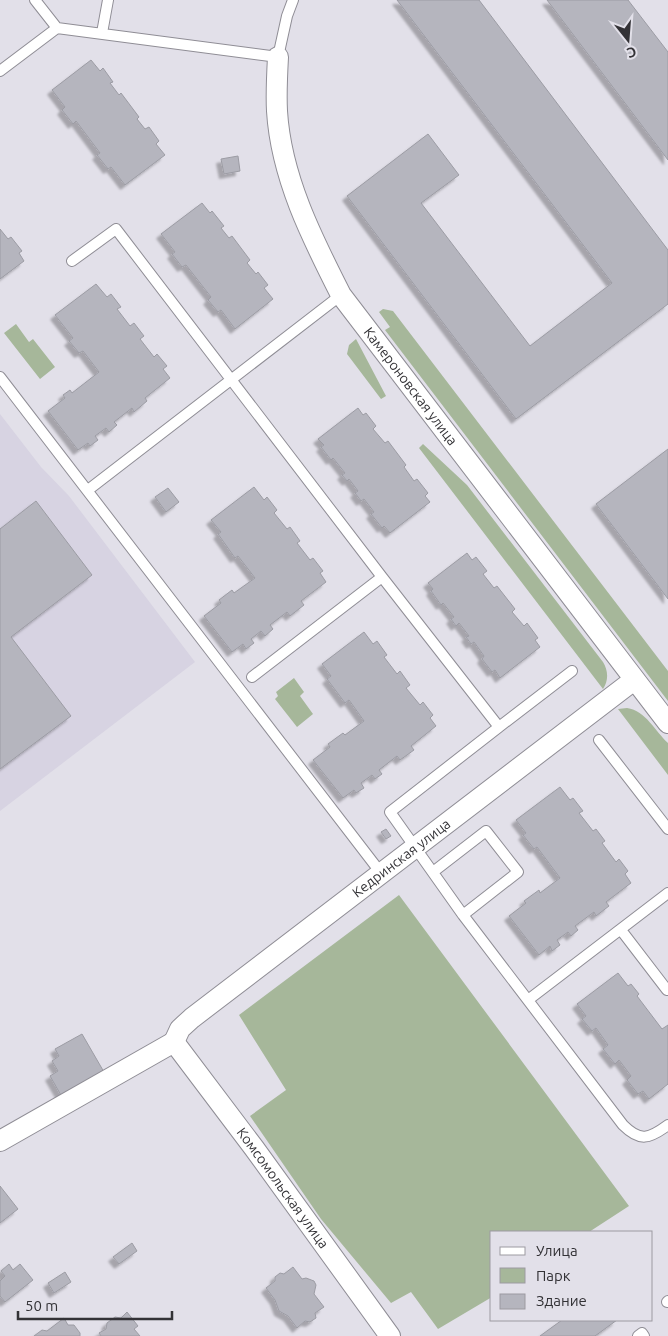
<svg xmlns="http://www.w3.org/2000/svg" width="668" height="1336" font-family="Ubuntu,sans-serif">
	<defs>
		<filter id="shadow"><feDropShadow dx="-4.5" dy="4.5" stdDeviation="1" flood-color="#0004"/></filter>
	</defs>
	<rect width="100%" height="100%" fill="#e2e0e9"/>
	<!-- built -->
	<path fill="#d7d3e2" d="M0 414 41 467 69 496 195 662 0 811Z"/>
	<!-- green -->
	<path fill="#a6b79a" d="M383 309 393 311 668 671V701L385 330 390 327 379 312Z
		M16 324 29 342 33 339 55 367 40 379 4 333Z
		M356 339 386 396 381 399 347 354 349 345Z
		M423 444 467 485 603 662C608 670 609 680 603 689L419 448Z
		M294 678 304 692 300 696 313 714 297 727 275 699 278 696 276 692Z
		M627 708C646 711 655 731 668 743V775L618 709Z
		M399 895 629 1206 589 1232H492V1297L438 1329 411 1292 391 1303 321 1219 250 1116 286 1090 239 1015Z"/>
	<!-- building -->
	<path fill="#b5b5be" stroke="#9c9ca4" filter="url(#shadow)" d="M397 0H479L668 250V304L516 419 347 196 428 134 459 175 421 203 530 346 612 283Z
		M547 0H628L668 52V160Z
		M91 60 100 71 103 68 113 82 110 83 119 95 121 93 139 117 137 119 145 129 149 127 159 141 156 144 165 155 125 185 111 167 108 169 97 155 100 153 76 121 73 124 62 110 65 107 52 90Z
		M238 156 240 171 224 174 221 159Z
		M202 203 210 213 212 211 224 226 221 228 229 238 232 236 250 260 247 263 256 274 258 272 268 285 264 288 273 299 235 329 221 310 218 312 208 300 211 297 186 265 182 267 172 254 175 252 161 234Z
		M0 229 8 239 11 237 22 251 19 253 24 261 0 279Z
		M96 284 107 297 111 294 121 307 117 309 130 326 134 323 144 336 140 339 154 357 157 354 167 366 163 369 170 378 145 398 147 401 134 412 132 408 114 422 117 425 109 432 106 428 95 436 98 440 90 446 88 443 78 450 48 411 65 398 63 395 70 390 72 393 99 372 83 351 79 353 69 341 73 338 55 315Z
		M358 408 363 415 366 413 376 426 373 429 385 443 388 441 406 465 404 467 414 481 417 479 428 493 425 496 430 502 390 533 384 526 382 528 371 514 374 512 364 499 361 501 355 493 358 491 349 479 347 481 342 475 345 473 333 458 331 460 321 447 324 445 318 439Z
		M668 449V599L596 504Z
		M254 487 264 500 267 497 277 510 274 513 287 529 290 527 300 541 297 543 310 560 313 558 323 571 320 573 326 582 301 601 304 605 290 616 287 612 270 625 273 629 265 636 261 631 251 639 254 643 246 649 243 644 232 652 204 616 221 603 219 600 232 590 234 593 255 578 238 556 235 558 218 534 221 532 211 520Z
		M168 488 179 502 166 512 155 497Z
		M36 501 92 575 11 637 71 716 0 769V529Z
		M467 553 472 560 476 557 487 571 483 574 494 588 497 586 515 609 512 612 524 626 527 623 538 638 535 640 540 647 500 678 495 670 492 672 482 659 484 656 474 642 471 644 466 637 469 636 459 623 456 626 451 619 454 617 443 603 441 605 431 591 433 589 428 583Z
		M364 632 373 644 377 641 387 655 384 657 397 674 400 671 410 685 406 688 420 705 423 702 433 715 430 718 436 726 411 746 414 750 400 760 397 756 379 770 382 774 375 779 372 775 361 783 364 788 356 793 354 790 343 798 313 760 330 747 328 744 343 733 345 735 364 721 349 700 345 703 327 679 331 676 322 664Z
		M560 787 570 800 573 798 583 811 579 813 593 831 596 829 605 841 602 843 616 862 619 859 628 871 625 874 631 883 606 902 609 906 596 916 594 912 575 926 578 930 571 936 568 932 557 940 560 945 552 951 550 946 539 955 509 916 526 903 524 901 539 890 540 893 560 878 537 847 534 849 523 835 526 833 516 820Z
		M386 829 391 836 386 839 381 832Z
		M618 973 628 986 631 984 639 994 637 996 662 1029 668 1025V1084L649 1099 643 1091 638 1094 627 1080 631 1076 619 1060 615 1064 603 1049 608 1045 596 1028 592 1031 582 1019 586 1016 577 1004Z
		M82 1034 104 1072 62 1097 50 1076 58 1071 52 1061 59 1056 55 1049Z
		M0 1186 18 1209 0 1223Z
		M132 1243 137 1251 119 1264 113 1257Z
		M9 1264 13 1270 20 1264 33 1280 5 1302 0 1296V1281L5 1276 1 1271Z
		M293 1267 302 1279 306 1278 314 1281 316 1285 314 1294 324 1307 315 1313 316 1318 310 1322 305 1321 297 1328 288 1316 279 1311 275 1300 266 1288 275 1281V1277L280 1273 284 1274Z
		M65 1272 71 1282 54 1293 48 1283Z
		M127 1312 138 1326 134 1329 140 1336H101L99 1333 106 1329 107 1323 115 1317 121 1318Z
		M64 1318 68 1325H74L80 1333V1336H34L42 1330 47 1331Z
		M562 1320H617L595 1336H540Z"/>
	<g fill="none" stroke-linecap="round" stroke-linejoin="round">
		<!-- service casing -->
		<g stroke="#8f8d95" stroke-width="12">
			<path id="service" d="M35 0 57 28
				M102 33 108 0
				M0 71 57 28 278 57 287 16 293 0
				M72 261 116 229 382 577 499 727 390 812 463 915 623 1125C640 1142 649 1139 668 1125
				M0 377 381 873
				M88 490 341 295
				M252 677 382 577
				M499 727 572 671
				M599 740 668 829
				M433 872 486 831 518 872 463 915
				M621 930 667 990 668 989
				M528 1000 668 893
				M667 1302 668 1301
				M638 1336 642 1333 644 1336"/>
		</g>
		<!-- minor casing -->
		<g stroke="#8f8d95" stroke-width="22">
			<g id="minor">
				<path id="s1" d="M278 57C277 75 276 93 277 111 281 177 312 238 341 295L668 723"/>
				<path id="s2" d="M174 1042 180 1029 192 1018 634 680"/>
				<path id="s3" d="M174 1042 254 1148 390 1336"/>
				<path d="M0 1141 174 1042"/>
			</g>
		</g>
		<!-- service -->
		<use href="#service" stroke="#fff" stroke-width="10"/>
		<!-- minor -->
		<use href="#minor" stroke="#fff" stroke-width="20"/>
	</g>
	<g text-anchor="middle" stroke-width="4" stroke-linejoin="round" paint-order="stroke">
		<!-- street labels -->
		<g font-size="14" fill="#333236" stroke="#e2e0e9">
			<text dy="5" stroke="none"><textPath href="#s1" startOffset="365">Камероновская улица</textPath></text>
			<text dy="5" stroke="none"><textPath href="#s2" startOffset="294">Кедринская улица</textPath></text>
			<text dy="5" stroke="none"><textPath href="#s3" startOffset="182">Комсомольская улица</textPath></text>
		</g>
	</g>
	<!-- legend -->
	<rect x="490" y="1231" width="162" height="90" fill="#e2e0e9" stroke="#9c9aa1"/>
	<rect x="500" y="1247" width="25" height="8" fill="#ffffff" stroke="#9c9aa1"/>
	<text x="536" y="1256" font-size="15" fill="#333236">Улица</text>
	<rect x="500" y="1268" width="25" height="15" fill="#a6b79a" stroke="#9c9aa1"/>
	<text x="536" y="1281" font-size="15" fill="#333236">Парк</text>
	<rect x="500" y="1294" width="25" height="15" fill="#b5b5be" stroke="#9c9aa1"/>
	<text x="536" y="1306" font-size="15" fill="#333236">Здание</text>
	<!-- north arrow -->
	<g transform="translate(628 40) rotate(163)" stroke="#e2e0e9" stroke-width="4" paint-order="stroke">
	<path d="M0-4L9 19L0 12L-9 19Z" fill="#333236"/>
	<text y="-8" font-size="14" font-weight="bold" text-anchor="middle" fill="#333236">С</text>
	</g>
	<!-- scale -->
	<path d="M18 1311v8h154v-8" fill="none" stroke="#333236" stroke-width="2.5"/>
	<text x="25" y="1311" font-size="15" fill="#333236" stroke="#e2e0e9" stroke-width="4" paint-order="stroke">50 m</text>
</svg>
